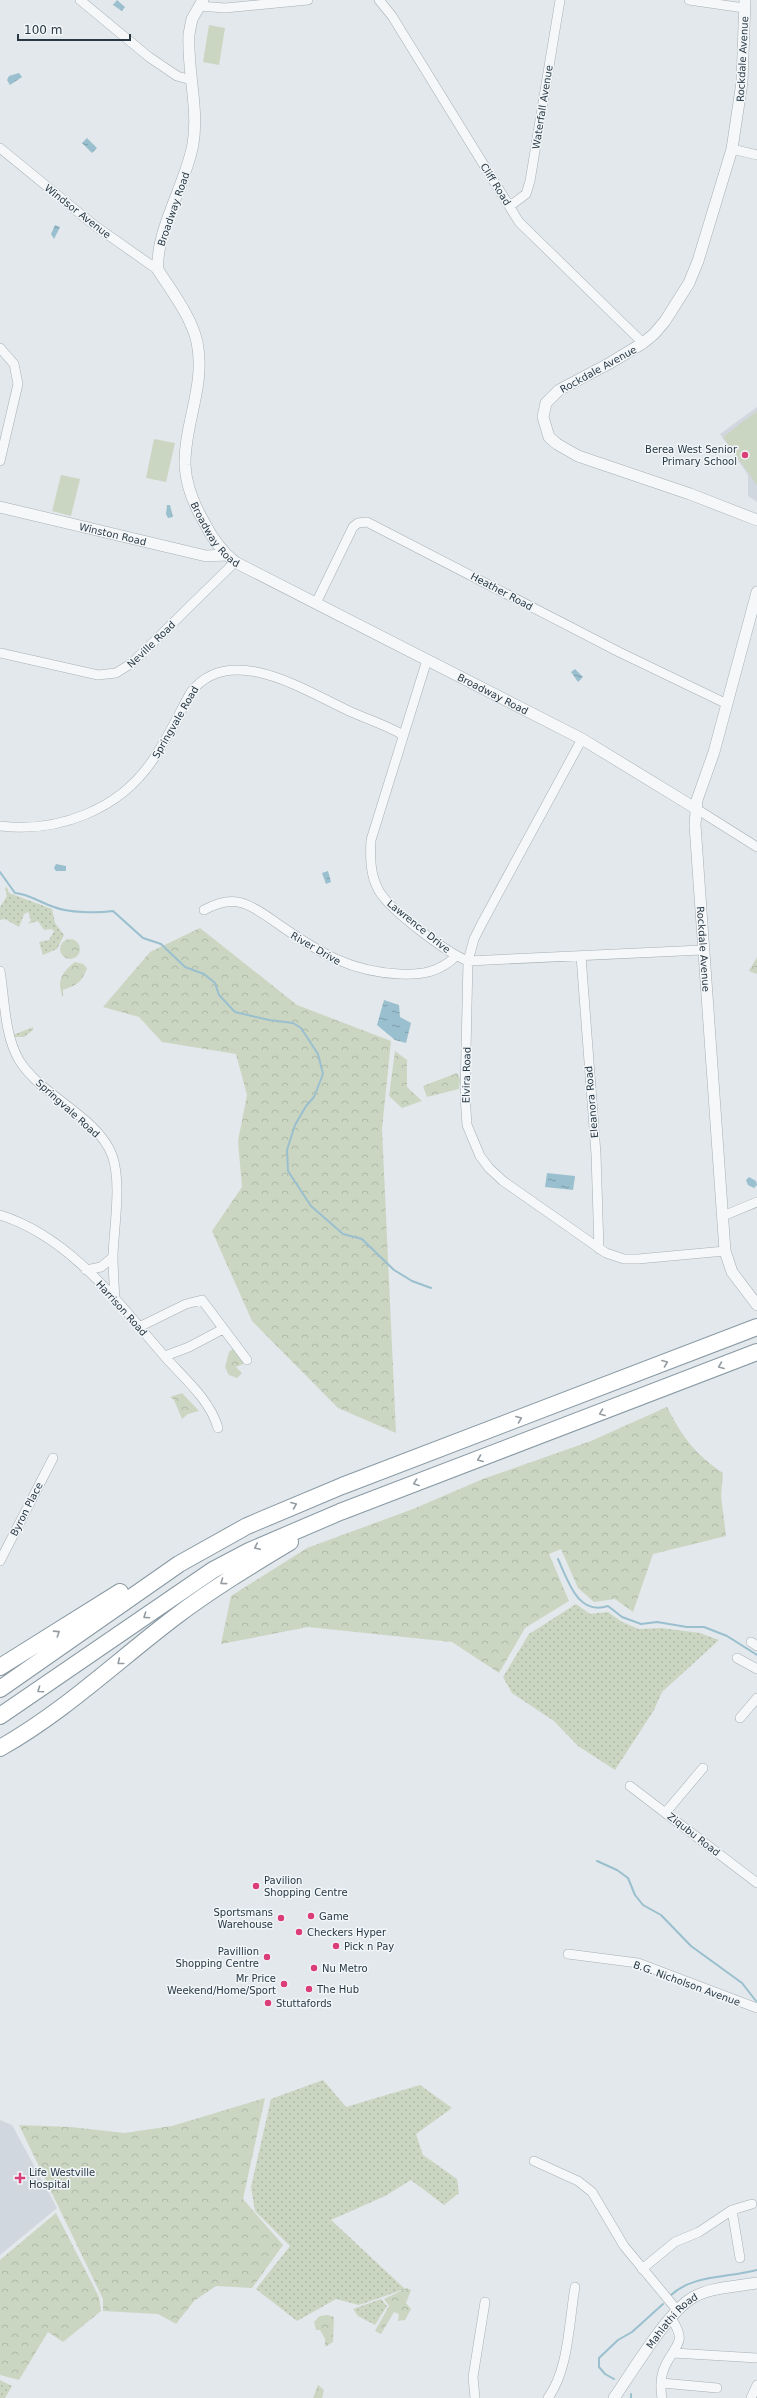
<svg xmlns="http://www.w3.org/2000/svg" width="757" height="2398" font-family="'DejaVu Sans',sans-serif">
	<defs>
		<pattern id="grass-dots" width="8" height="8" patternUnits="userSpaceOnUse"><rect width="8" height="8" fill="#cbd6c2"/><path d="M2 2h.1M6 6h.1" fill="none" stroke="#aeb8a8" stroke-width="1.8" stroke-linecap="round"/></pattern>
		<pattern id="forest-crowns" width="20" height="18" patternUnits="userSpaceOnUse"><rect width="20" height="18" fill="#cbd6c2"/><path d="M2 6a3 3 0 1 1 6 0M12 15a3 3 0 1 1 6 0" fill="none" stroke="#aeb8a8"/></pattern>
		<pattern id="water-ripples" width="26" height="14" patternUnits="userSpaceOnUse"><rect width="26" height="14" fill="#9abfce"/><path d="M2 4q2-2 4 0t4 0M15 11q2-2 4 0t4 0" fill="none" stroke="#7e9ca9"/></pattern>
	</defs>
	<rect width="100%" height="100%" fill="#e2e8eb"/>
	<!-- built -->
	<path fill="#d0d7de" d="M757 407V502L748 496V475L720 434Z
		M0 2120 12 2125 57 2208 0 2255Z"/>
	<!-- grass -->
	<path fill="url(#grass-dots)" d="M7 887 9 893 52 909 55 923 64 935 57 949 43 955 39 942 49 940 54 931 51 929 44 930 38 921 28 924 31 920 28 912 24 914 19 927 5 919 0 920V907L7 896 5 888Z
		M33 1027V1030L24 1037H13V1035Z
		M576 1604 590 1614 608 1612 622 1622 639 1629 661 1628 700 1633 719 1640 662 1692 654 1710 615 1770 578 1746 554 1721 512 1693 503 1677 529 1634Z
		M323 2080 346 2107 420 2085 452 2108 416 2134 423 2155 457 2179 459 2193 444 2205 411 2180 385 2196 331 2220 405 2289 359 2305 336 2299 297 2321 256 2289 290 2246 255 2211 251 2187 271 2099Z
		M381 2299 387 2306 375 2325 358 2316 353 2309Z
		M0 2380 12 2386 5 2398H0Z"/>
	<!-- forest -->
	<path fill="url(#forest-crowns)" d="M200 928 297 1005 391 1041 382 1129 396 1433 338 1408 252 1321 212 1231 242 1187 238 1141 247 1095 236 1054 162 1042 139 1017 103 1007 150 952Z
		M60 949a10 10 0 1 1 20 0a10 10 0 1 1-20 0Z
		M757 957V974L749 971Z
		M75 962 83 964 87 968C82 982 77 985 63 990V997C56 981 62 972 75 962Z
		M395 1051 407 1060V1087L422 1101 402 1108 389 1096Z
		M457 1073 460 1079 459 1089 427 1097 423 1086Z
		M234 1348 245 1363 236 1367 242 1373 237 1378 229 1375 225 1367 229 1352Z
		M182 1393 199 1411 188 1414 182 1419 174 1400 170 1397Z
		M667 1407C683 1438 695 1454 723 1473L721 1496 726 1536 653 1554 633 1612 615 1599 594 1602 578 1588 561 1549 549 1554 569 1601 525 1628 499 1673 452 1642 308 1627 221 1644 231 1596 307 1548 413 1509 483 1479 591 1441Z
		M265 2098 243 2199 283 2245 252 2288 216 2286 194 2301 176 2324 158 2314 103 2311V2299L19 2125 71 2127 125 2133 172 2126Z
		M56 2213 99 2297 101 2311 63 2342 48 2332 19 2380 0 2375V2260Z
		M407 2288 411 2290 406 2303 411 2309 405 2320 398 2321 399 2314 394 2312 381 2334 375 2331 389 2306 384 2299Z
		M328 2315 334 2317 333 2342 325 2347V2339L320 2330H316L314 2322 320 2316Z
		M318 2385 324 2390 322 2398H313Z"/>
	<!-- park -->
	<path fill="#cbd6c2" d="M209 25 225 28 219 65 203 62Z
		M757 411V485L723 437Z
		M154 439 175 443 166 482 146 478Z
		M61 475 80 479 71 516 52 511Z"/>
	<!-- water -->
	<path fill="url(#water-ripples)" d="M117 0 125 7 122 11 113 5Z
		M19 73 22 77 10 85 7 80 9 76Z
		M87 138 97 148 92 153 82 143Z
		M55 225 60 227 54 239 51 234Z
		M167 505H170L173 517 168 518 166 514Z
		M575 669 583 677 578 682 571 672Z
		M56 864 66 866V871H56L54 868Z
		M328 871 331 882 326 884 322 873Z
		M384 1000 399 1005 400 1017 411 1023 406 1043 395 1040 377 1025Z
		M547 1173 575 1176 573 1190 545 1187Z
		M749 1177 756 1181 757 1185 754 1188 748 1185 746 1180Z"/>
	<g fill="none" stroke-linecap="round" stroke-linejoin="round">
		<!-- stream -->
		<path stroke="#9abfce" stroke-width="2" d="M0 872 15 893C29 894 41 903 54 907 68 913 98 913 113 911L143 938 161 944 185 967 204 974 215 983 219 995 235 1012 269 1020 293 1023 301 1028 318 1054 323 1074 314 1097 306 1106 295 1125 287 1150 288 1171 311 1206 343 1234 362 1239 394 1270 412 1281 431 1288
			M558 1559C568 1581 578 1616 608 1606L622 1617 641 1624 657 1622 687 1627H704L727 1636 757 1655
			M597 1861 617 1870 628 1878 635 1895 643 1905 661 1915 691 1946 742 1983 756 2001
			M671 2295C694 2274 728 2278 757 2270
			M614 2379 605 2374 599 2367V2358L618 2340 632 2332 663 2304
			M631 2394V2398"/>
		<!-- minor casing -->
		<g stroke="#a6b0b6" stroke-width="10">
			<path id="minor" d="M80 0 149 57 177 76 191 80
				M379 0 392 16 519 222 643 343
				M689 0 744 8
				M199 6 225 8 308 0
				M0 148 94 225 158 270
				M732 149 757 155
				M510 206 526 194 530 181 560 0
				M0 348 14 364 18 384 0 461
				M316 603 353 527 358 523 367 522 619 652 727 704
				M0 653 98 675 116 673 132 663 235 562
				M427 660 371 840C370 857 370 875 379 891 391 911 447 953 468 961L702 950
				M582 739 481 925 474 939 468 961 465 1095 467 1125 480 1156 489 1168 503 1181 606 1253 624 1259H638L725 1251
				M695 808 757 847
				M0 826C58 833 119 810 152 761 167 740 178 715 191 692 230 642 304 690 347 710 366 719 386 725 403 735
				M204 910C215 904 230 899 242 903 256 907 269 918 281 926 320 953 351 972 400 974 422 975 440 972 456 956
				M581 956 596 1154 599 1249
				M0 971C5 1000 4 1034 19 1060 41 1096 97 1116 112 1155 122 1182 114 1227 113 1255 113 1270 114 1284 115 1298
				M0 1215C71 1237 119 1304 166 1358 185 1379 210 1400 218 1428
				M723 1216 757 1202
				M86 1270 101 1267 113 1257
				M139 1327 186 1304 202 1300 247 1360
				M165 1356 189 1347 223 1329
				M0 1561 53 1458
				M751 1642 757 1646
				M737 1658 757 1669
				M740 1718 757 1698
				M630 1786 757 1883
				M666 1812 703 1768
				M568 1954 638 1963 757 2008
				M534 2161 578 2181 592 2192 624 2246 677 2310
				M732 2210 740 2258
				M642 2269 675 2242 699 2232 732 2210 752 2204
				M674 2353 757 2358
				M662 2383 717 2388
				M475 2398 473 2377 485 2302
				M548 2398C569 2369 569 2321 575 2287
				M662 2398C660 2387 661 2374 666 2364 677 2343 687 2342 671 2318
				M751 2398 757 2385"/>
		</g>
		<!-- tertiary casing -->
		<g stroke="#a6b0b6" stroke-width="12">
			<g id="tertiary">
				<path id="s1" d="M203 0 192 19 189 34C187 71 199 108 193 144 186 184 155 231 158 270 172 292 191 316 197 342 206 385 184 424 185 465 186 485 194 505 204 522 212 538 221 551 235 562L582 739 695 808"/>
				<path d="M745 0 742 82 732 149 698 261 689 283 665 321 654 334 643 343 610 363 559 390 546 403 543 417 549 437 557 444 578 456 690 494 757 520"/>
				<path id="s2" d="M0 507 206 556 226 555"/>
				<path id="s3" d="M757 592 714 752 697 800 695 825 725 1251 732 1272 757 1305"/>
				<path id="s4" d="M614 2398C632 2372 665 2317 689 2300 707 2287 735 2287 757 2283"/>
			</g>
		</g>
		<!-- motorway casing -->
		<g stroke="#8899a3" stroke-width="18">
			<path id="motorway" d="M0 1667 120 1592
				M0 1689 179 1564 247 1526 342 1486 757 1327
				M0 1716 213 1570 249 1551 340 1512 757 1352
				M0 1748C64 1712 117 1661 175 1617 212 1589 250 1566 290 1542"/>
		</g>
		<!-- minor -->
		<use href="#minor" stroke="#f5f7f9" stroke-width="9"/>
		<!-- tertiary -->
		<use href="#tertiary" stroke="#f5f7f9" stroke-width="11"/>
		<!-- motorway -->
		<use href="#motorway" stroke="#fff" stroke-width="16"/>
	</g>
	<!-- one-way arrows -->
	<defs><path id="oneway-chevron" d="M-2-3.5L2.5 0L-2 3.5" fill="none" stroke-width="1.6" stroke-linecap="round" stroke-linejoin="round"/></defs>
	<g stroke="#949ca2">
		<use href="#oneway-chevron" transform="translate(665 1363) rotate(-21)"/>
		<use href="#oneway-chevron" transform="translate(721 1366) rotate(158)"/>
		<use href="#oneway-chevron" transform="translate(602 1413) rotate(159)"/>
		<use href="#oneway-chevron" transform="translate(519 1419) rotate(-21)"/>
		<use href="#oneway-chevron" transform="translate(480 1459) rotate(159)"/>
		<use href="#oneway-chevron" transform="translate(416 1483) rotate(160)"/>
		<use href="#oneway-chevron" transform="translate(294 1505) rotate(-22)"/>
		<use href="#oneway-chevron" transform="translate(257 1547) rotate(155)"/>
		<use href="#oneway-chevron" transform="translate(223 1582) rotate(144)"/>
		<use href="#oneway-chevron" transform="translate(146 1616) rotate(146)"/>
		<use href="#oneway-chevron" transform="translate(57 1633) rotate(-33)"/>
		<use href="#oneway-chevron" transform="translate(120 1662) rotate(141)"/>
		<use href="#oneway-chevron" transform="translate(40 1690) rotate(145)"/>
	</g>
	<!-- markers -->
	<g fill="#da3d77" stroke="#f2f6f8" stroke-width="1.5">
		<circle cx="745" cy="455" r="4"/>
		<circle cx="256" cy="1886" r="4"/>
		<circle cx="311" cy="1916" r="4"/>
		<circle cx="281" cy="1918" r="4"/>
		<circle cx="299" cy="1932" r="4"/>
		<circle cx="336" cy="1946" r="4"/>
		<circle cx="267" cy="1957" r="4"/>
		<circle cx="314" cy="1968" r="4"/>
		<circle cx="284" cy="1984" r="4"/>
		<circle cx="309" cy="1989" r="4"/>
		<circle cx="268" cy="2003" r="4"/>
		<path d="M18 2172h4v4h4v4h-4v4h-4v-4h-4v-4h4z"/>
	</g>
	<g text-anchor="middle" stroke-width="3" stroke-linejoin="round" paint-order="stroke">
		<!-- street labels -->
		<g font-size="10" fill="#283945" stroke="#f2f6f8">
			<text transform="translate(742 59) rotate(-87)" y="4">Rockdale Avenue</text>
			<text transform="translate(542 107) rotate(-81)" y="4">Waterfall Avenue</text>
			<text transform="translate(496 184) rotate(58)" y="4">Cliff Road</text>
			<text transform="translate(173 209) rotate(-71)" y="4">Broadway Road</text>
			<text transform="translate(78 211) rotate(38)" y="4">Windsor Avenue</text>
			<text transform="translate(598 369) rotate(-29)" y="4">Rockdale Avenue</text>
			<text dy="4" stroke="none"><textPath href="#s1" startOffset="563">Broadway Road</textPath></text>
			<text dy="4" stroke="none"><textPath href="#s2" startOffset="116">Winston Road</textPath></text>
			<text transform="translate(502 591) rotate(28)" y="4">Heather Road</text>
			<text transform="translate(151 644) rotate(-44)" y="4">Neville Road</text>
			<text dy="4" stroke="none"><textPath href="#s1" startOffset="887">Broadway Road</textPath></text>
			<text transform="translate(175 722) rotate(-60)" y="4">Springvale Road</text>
			<text transform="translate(419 926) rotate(39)" y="4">Lawrence Drive</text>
			<text transform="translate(316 948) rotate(30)" y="4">River Drive</text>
			<text dy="4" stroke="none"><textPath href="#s3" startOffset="366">Rockdale Avenue</textPath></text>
			<text transform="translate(466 1075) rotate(-89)" y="4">Elvira Road</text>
			<text transform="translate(591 1102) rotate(-95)" y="4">Eleanora Road</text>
			<text transform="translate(68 1108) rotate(42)" y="4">Springvale Road</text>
			<text transform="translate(122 1308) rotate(48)" y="4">Harrison Road</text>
			<text transform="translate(26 1509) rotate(-63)" y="4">Byron Place</text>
			<text transform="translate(694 1834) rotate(38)" y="4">Ziqubu Road</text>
			<text transform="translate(687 1983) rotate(20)" y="4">B.G. Nicholson Avenue</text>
			<text dy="4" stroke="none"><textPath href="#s4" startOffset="97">Mahlathi Road</textPath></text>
		</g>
		<!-- poi labels -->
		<g font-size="10" fill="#283945" stroke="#f2f6f8" text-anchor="start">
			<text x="737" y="453" text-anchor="end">Berea West Senior<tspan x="737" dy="12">Primary School</tspan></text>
			<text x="264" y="1884">Pavilion<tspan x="264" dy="12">Shopping Centre</tspan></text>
			<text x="273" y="1916" text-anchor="end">Sportsmans<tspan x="273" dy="12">Warehouse</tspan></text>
			<text x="319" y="1920">Game</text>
			<text x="307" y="1936">Checkers Hyper</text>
			<text x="344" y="1950">Pick n Pay</text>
			<text x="259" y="1955" text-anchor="end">Pavillion<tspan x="259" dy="12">Shopping Centre</tspan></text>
			<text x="322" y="1972">Nu Metro</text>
			<text x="276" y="1982" text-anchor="end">Mr Price<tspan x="276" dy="12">Weekend/Home/Sport</tspan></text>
			<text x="317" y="1993">The Hub</text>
			<text x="276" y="2007">Stuttafords</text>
			<text x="29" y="2176">Life Westville<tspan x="29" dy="12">Hospital</tspan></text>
		</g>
	</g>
	<!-- scale -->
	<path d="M18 34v6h112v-6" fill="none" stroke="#283945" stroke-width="2"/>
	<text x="24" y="34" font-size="12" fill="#283945" stroke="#f2f6f8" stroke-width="3" paint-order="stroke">100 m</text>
</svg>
